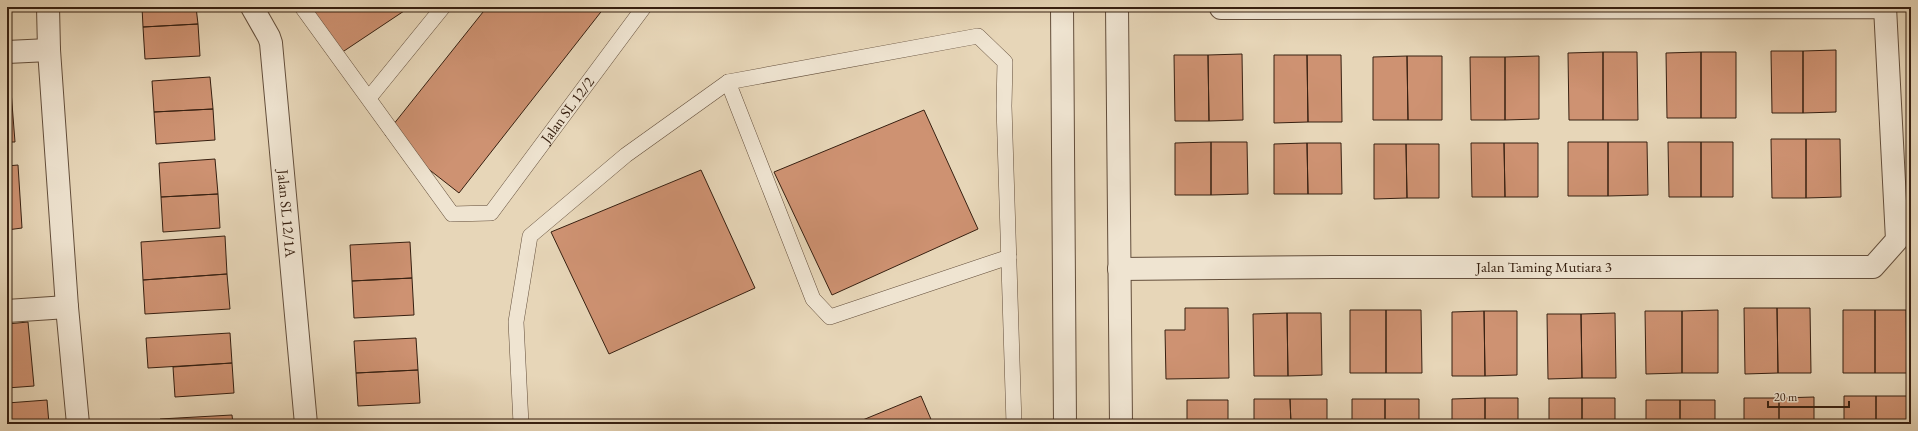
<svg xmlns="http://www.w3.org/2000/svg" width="1918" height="431" font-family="'EB Garamond',serif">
	<rect width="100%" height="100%" fill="#e7d6b8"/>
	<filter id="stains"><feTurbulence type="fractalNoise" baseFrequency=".005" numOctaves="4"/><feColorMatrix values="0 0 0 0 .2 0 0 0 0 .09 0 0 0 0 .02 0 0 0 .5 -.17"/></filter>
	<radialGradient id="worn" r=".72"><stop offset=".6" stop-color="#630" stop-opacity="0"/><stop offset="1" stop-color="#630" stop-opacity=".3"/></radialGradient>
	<!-- building -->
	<path fill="#ce9272" stroke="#372011" d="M142 7H196L198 24 143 27Z
		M310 7H410L341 53Z
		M487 7H602L604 8 459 193 385 135Z
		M198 24 200 56 145 59 143 27Z
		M1836 50V112L1803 113V51Z
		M1771 51H1803V113H1772Z
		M1603 52H1637L1638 120H1603Z
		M1603 52V120H1569L1568 53Z
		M1701 52H1736V118H1701Z
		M1701 52V118H1667L1666 53Z
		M1242 54 1243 120 1209 121 1208 55Z
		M1174 55H1208L1209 121H1175Z
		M1274 55H1307L1308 122 1274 123Z
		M1307 55H1341L1342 122H1308Z
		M1407 56H1442V120H1408Z
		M1407 56 1408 120H1373V57Z
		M1539 56V119L1505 120V57Z
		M1470 57H1505V120H1471Z
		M210 77 213 109 154 112 152 81Z
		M7 78H10L15 142H7Z
		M213 109 215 140 156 144 154 112Z
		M924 110 978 229 832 295 774 172Z
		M1771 139H1806V198H1772Z
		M1806 139H1840L1841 197 1806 198Z
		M1211 142V195H1175V143Z
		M1211 142H1247L1248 194 1211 195Z
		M1568 142H1608V196H1568Z
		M1608 142H1647L1648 195 1608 196Z
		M1668 142H1701V197H1669Z
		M1701 142H1733V197H1701Z
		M1307 143 1308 194H1274V144Z
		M1307 143H1341L1342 194H1308Z
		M1471 143H1504L1505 197H1472Z
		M1504 143H1538V197H1505Z
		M1374 144H1406L1407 198 1374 199Z
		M1406 144H1439V198H1407Z
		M215 159 218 194 161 197 159 163Z
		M18 165 22 228 7 230V166Z
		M701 170 755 288 609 354 551 232Z
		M218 194 220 228 163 232 161 197Z
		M225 236 227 274 143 280 141 242Z
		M410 242 412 278 352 281 350 245Z
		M227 274 230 309 145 314 143 280Z
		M412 278 414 315 354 318 352 281Z
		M1185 308H1228L1229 378 1166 379 1165 330H1185Z
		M1744 308H1777L1778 373 1745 374Z
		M1777 308H1810L1811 373H1778Z
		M1350 310H1386V373H1350Z
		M1386 310H1421L1422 373H1386Z
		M1718 310V373H1682V311Z
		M1843 310H1875V373H1843Z
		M1875 310H1906L1907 373H1875Z
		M1484 311H1517V375L1485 376Z
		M1484 311 1485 376H1452V312Z
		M1645 311H1682V373L1646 374Z
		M1287 313 1288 376H1254L1253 314Z
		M1287 313H1321L1322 375 1288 376Z
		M1615 313 1616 378H1582L1581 314Z
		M1547 314H1581L1582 378 1548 379Z
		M28 322 34 386 7 388V324Z
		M230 333 232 363 148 368 146 338Z
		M416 338 418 370 356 373 354 341Z
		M232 363 234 393 175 397 173 367Z
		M418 370 420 403 358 406 356 373Z
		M921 396 933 424H853Z
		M1844 396H1876V424H1844Z
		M1876 396H1909V424H1876Z
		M1814 397V424H1779V398Z
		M1485 398V424H1452V399Z
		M1485 398H1518V424H1485Z
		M1549 398H1582V424H1549Z
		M1582 398H1615V424H1582Z
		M1744 398H1779V424H1744Z
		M1254 399H1290L1291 424H1254Z
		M1290 399H1327V424H1291Z
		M1352 399H1385V424H1352Z
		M1385 399H1419V424H1385Z
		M47 400 49 424H7V403Z
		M1187 400H1228V424H1187Z
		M1646 400H1680V424H1646Z
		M1680 400H1715V424H1680Z
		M232 415 233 424H160V419Z
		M420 421V424H361Z"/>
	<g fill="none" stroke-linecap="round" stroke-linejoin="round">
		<!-- service casing -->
		<g stroke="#634e3b" stroke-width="16">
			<g id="service">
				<path id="s1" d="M302 7 452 214 491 213 644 7"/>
				<path d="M728 82 813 299 830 317 1009 257"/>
				<path d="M369 98 443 7"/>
				<path d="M521 424 516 322 530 236 626 155 728 82 978 36 1005 62 1004 106 1014 424"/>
			</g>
		</g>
		<!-- minor casing -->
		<g stroke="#634e3b" stroke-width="24">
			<g id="minor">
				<path d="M48 7 49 50 67 307 78 424"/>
				<path id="s2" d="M252 7 269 37 271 43 306 424"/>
				<path d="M1062 7 1065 424"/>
				<path d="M1117 7 1121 424"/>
				<path d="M7 52 49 50"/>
				<path id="s3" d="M1119 269 1334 267H1873L1897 240 1885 7 1221 8"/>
				<path d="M7 311 67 307"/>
			</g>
		</g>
		<!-- service -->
		<use href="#service" stroke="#efe4d1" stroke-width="15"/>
		<!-- minor -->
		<use href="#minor" stroke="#efe4d1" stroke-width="22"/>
	</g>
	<g text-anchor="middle" stroke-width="4" stroke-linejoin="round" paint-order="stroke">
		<!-- street labels -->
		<g font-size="15" fill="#372011" stroke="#efe4d1">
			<text dy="5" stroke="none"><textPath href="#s1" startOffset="423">Jalan SL 12/2</textPath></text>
			<text dy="5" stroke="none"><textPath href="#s2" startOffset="212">Jalan SL 12/1A</textPath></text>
			<text dy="5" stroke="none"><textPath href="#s3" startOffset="425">Jalan Taming Mutiara 3</textPath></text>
		</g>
	</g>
	<!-- margin -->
	<rect width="1918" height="431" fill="none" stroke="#e7d6b8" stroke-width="24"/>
	<rect x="8" y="8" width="1902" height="415" fill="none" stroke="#372011" stroke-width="2"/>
	<rect x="12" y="12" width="1894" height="407" fill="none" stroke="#372011"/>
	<!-- scale -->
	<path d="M1768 401v6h81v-6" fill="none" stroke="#372011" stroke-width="2"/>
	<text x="1774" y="401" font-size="12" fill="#372011" stroke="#efe4d1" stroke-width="3" paint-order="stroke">20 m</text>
	<rect width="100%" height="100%" filter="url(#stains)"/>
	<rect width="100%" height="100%" fill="url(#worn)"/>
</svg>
